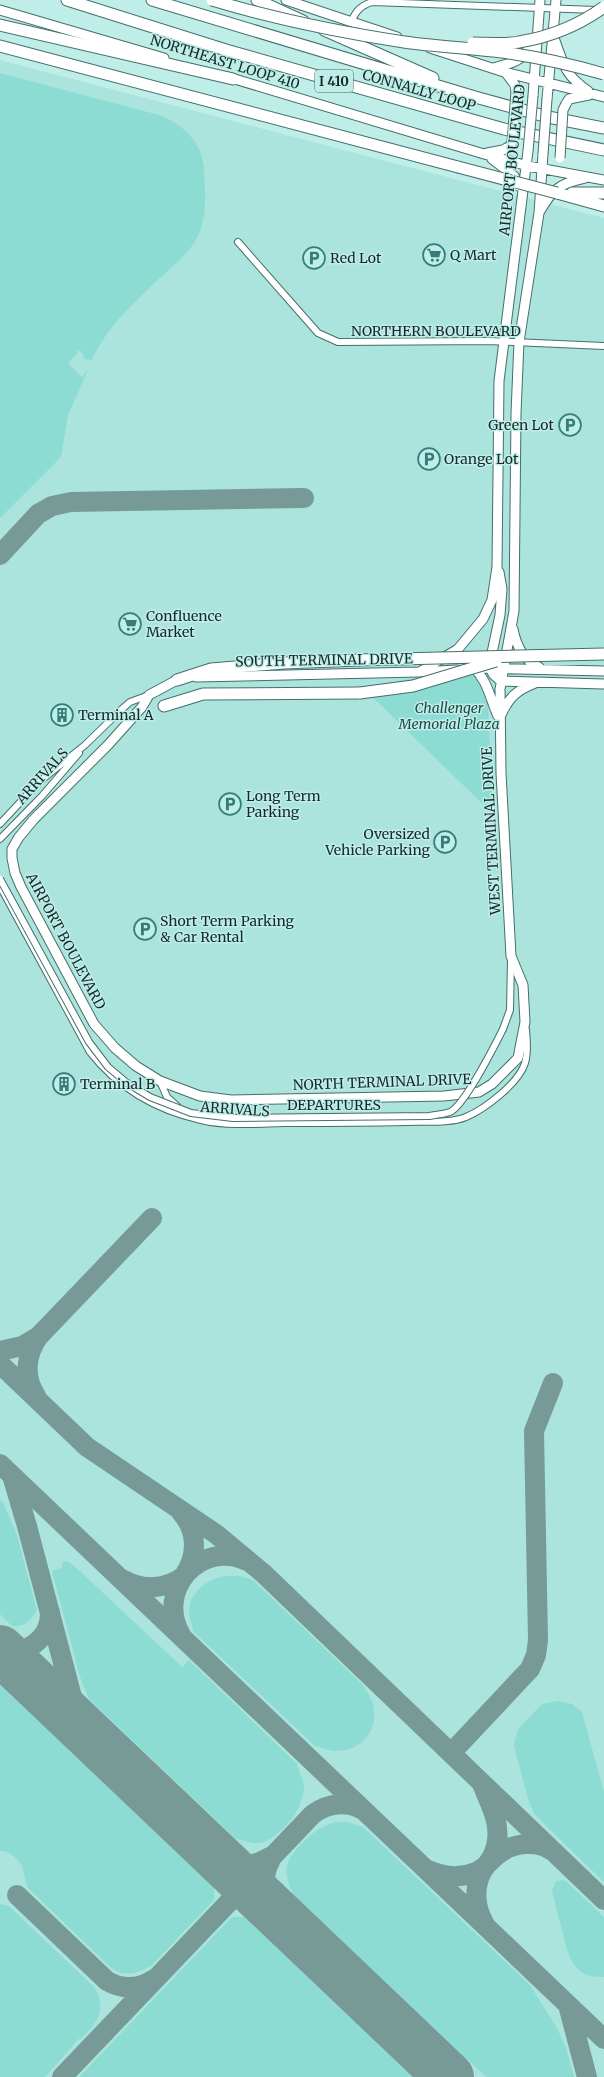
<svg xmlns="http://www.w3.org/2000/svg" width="604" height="2077" font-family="Merriweather,serif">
	<rect width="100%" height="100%" fill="#bfeee9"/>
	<!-- built -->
	<path fill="#abe4dd" d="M0 60 604 218V2077H0Z"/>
	<!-- green -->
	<path fill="#8cdcd4" d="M0 73 159 115C183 124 203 143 204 170 205 189 207 210 201 228 195 249 177 262 161 277 134 303 108 325 92 360L85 359 81 351 77 350V354L68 363 82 377 88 370 68 415 61 457 0 518Z
		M471 674 486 686 488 704 493 814 363 688 409 679Z
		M2 1500 17 1535 37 1611C29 1620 27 1627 12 1626L0 1614V1502Z
		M64 1561 69 1562 82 1573 182 1667 189 1660 297 1764C298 1771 304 1779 304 1787 304 1808 280 1839 260 1843 251 1844 244 1840 236 1839L89 1699 80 1677 52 1571 62 1568V1563Z
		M224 1576H240L253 1580 363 1685C366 1691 371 1697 373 1704 379 1730 362 1752 335 1751 328 1751 321 1747 315 1746L193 1631C193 1625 189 1619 189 1613 189 1592 205 1581 224 1576Z
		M0 1685 214 1888V1900L151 1966C136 1974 123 1978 109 1966L27 1887 22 1866 16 1858 8 1852 0 1851Z
		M558 1701 572 1704 582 1712 604 1792V1882L535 1815 529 1802 514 1746 515 1739 519 1728 542 1704Z
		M336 1822H347L363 1827 530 1985 557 2028 566 2048 574 2077H486L293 1894C281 1869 286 1859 304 1841 314 1831 322 1826 336 1822Z
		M563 1880 567 1882 604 1917V1977C572 1979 568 1954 562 1930 558 1916 555 1903 552 1890L556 1881Z
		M0 1904 9 1906 95 1988C107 2011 97 2023 81 2039L80 2038 45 2077H0Z
		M232 1917H244L412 2077H79Z"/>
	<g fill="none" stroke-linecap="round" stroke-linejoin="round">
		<!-- taxiway -->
		<path stroke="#779a96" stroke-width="20" d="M0 555 38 514 52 506 71 502 304 498
			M0 1351 22 1346 39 1336 152 1218
			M0 1364 87 1447 216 1534 264 1574 604 1900
			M36 1396C23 1376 26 1354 39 1336
			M0 1464 604 2039
			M13 1479 27 1526 77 1716 89 1735
			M181 1512C197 1530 198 1554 185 1574
			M124 1580C143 1591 166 1589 184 1576
			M181 1635C155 1591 200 1539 247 1561
			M0 1646C25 1659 51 1638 50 1612
			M452 1752 530 1669 536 1655 538 1640 534 1431 553 1383
			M482 1784C489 1802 500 1821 497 1840 496 1853 490 1860 483 1870 473 1887 475 1907 484 1923
			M212 1852C234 1865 246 1871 270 1857
			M271 1859C259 1882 265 1894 278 1914
			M428 1870C444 1877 459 1879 476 1872 486 1868 491 1859 500 1853 513 1843 538 1840 552 1851
			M17 1895 107 1981C123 1990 139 1989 154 1979
			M568 2005 587 2077
			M62 2077 313 1814C328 1803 347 1801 363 1810"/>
		<!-- runway -->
		<path stroke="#779a96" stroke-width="50" d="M0 1650 449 2077"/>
		<!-- minor casing -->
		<g stroke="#446f6b" stroke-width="8">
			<path id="minor" d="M351 22C356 11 360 6 372 2L596 10
				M238 242 318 333 338 342 488 341 604 346
				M0 824 39 782 85 745 122 709 130 702 149 695
				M0 839 42 796 79 753
				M0 886 90 1052C118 1088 156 1110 201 1120 226 1126 256 1124 282 1123 323 1123 365 1123 406 1122 424 1121 449 1124 466 1117 485 1109 519 1083 525 1063 528 1053 527 1040 526 1030
				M503 1029 510 1010 511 959
				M160 1081 167 1097 178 1107"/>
		</g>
		<!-- secondary casing -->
		<g stroke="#446f6b" stroke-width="11">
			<path id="secondary" d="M286 0 397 37
				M0 10 164 58
				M554 38C564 65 564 74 588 91
				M430 48 504 72 604 97
				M493 68C520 61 522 61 536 37
				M506 73 515 85 516 92
				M228 77 484 154 528 166 604 180
				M533 96 540 0
				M547 99 556 0
				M566 104 569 99 589 95
				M487 153 503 150 510 146
				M492 159 514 176 518 186
				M540 211C552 190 560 183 585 178
				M499 572 502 589 500 615 489 667 494 675 501 681
				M513 629C516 645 523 660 539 667
				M474 668C488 681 490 699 498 716
				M482 668 604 671
				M421 671 458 649 483 619 492 600 497 567 499 381 528 151
				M196 677 418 672 457 670
				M183 679 177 680 149 695 142 707 108 745 34 819 19 837 12 849V858L15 873 21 887 94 1024 115 1048 136 1066 160 1081 200 1096 231 1100 444 1096 479 1092 492 1084 518 1058 525 1022 523 985 511 956 501 773 500 689 514 611 516 413 519 342 539 213 543 154
				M501 681 604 684
				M501 715C509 697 517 690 535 683"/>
		</g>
		<!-- motorway casing -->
		<g stroke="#446f6b" stroke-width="13">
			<path id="motorway" d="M67 0 226 50 504 129 604 150
				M152 0 475 97 548 117 604 128
				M257 0 303 21
				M0 25 233 79
				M324 30 433 78
				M0 46 458 167
				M557 193 604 206
				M572 193H604
				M177 680 211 669 284 663 358 660
				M164 706 203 694 360 693"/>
		</g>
		<!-- minor -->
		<use href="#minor" stroke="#fff" stroke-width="6"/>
		<!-- secondary -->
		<use href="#secondary" stroke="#fff" stroke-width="9"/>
		<!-- motorway -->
		<use href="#motorway" stroke="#fff" stroke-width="11"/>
		<!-- minor-bridge casing -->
		<g stroke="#446f6b" stroke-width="8" stroke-linecap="butt">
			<path id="minor-bridge" d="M0 879 89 1042 108 1067 127 1083 150 1097 191 1113 233 1118 429 1116C435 1115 444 1114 450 1112 464 1106 495 1045 503 1029"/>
		</g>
		<!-- secondary-bridge casing -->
		<g stroke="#446f6b" stroke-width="11" stroke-linecap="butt">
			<path id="secondary-bridge" d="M510 146 512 142 516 92
				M528 151 533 96
				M543 154 547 99
				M560 158 563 110 566 104"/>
		</g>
		<!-- motorway-bridge casing -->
		<g stroke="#446f6b" stroke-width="13" stroke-linecap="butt">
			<path id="motorway-bridge" d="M212 0C275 19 339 32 404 42 439 47 475 48 509 53 541 58 573 65 604 74
				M473 43C488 43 505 45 519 42 550 37 579 25 604 7
				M458 167 557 193
				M358 660 604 654
				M360 693 413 686 496 661"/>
		</g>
		<!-- minor-bridge -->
		<use href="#minor-bridge" stroke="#fff" stroke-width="6"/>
		<!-- secondary-bridge -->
		<use href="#secondary-bridge" stroke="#fff" stroke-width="9"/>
		<!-- motorway-bridge -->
		<use href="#motorway-bridge" stroke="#fff" stroke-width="11"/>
	</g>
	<!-- icons -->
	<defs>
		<g id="supermarket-ring" transform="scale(1.15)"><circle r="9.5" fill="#bfeee9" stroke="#357d76" stroke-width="1.5"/><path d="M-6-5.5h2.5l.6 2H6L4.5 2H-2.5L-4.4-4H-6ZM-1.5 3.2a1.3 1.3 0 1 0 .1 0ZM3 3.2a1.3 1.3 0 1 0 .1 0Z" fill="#357d76"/></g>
		<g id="parking-ring" transform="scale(1.15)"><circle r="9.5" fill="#bfeee9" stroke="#357d76" stroke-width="1.5"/><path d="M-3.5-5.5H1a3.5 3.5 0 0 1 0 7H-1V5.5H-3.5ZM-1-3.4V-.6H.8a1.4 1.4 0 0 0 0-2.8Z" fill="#357d76"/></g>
		<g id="building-ring" transform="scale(1.15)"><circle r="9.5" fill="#bfeee9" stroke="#357d76" stroke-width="1.5"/><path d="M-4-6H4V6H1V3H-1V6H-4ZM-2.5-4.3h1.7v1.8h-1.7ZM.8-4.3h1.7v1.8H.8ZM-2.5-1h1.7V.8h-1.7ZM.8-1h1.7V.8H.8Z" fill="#357d76"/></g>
	</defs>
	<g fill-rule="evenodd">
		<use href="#supermarket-ring" x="434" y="255"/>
		<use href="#parking-ring" x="314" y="258"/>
		<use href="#parking-ring" x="570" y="425"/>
		<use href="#parking-ring" x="429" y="459"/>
		<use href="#supermarket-ring" x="130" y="624"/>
		<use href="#building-ring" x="62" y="715"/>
		<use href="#parking-ring" x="230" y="804"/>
		<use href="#parking-ring" x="445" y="842"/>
		<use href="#parking-ring" x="145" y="929"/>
		<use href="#building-ring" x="64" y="1084"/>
	</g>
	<g text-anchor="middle" stroke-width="3" stroke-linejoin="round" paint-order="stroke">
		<!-- shield labels -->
		<rect fill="#bfeee9" stroke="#496461" stroke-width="1" x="315" y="70" width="38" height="22" rx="3"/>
		<g font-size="13" font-weight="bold" fill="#162927">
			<text x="334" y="86">I 410</text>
		</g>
		<!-- street labels -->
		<g font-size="14" fill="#162927" stroke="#bfeee9">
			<text transform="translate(225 62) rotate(17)" y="5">NORTHEAST LOOP 410</text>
			<text transform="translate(419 90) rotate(16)" y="5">CONNALLY LOOP</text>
			<text transform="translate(512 160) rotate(-84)" y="5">AIRPORT BOULEVARD</text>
			<text x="436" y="336">NORTHERN BOULEVARD</text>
			<text transform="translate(324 660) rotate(-1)" y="5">SOUTH TERMINAL DRIVE</text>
			<text transform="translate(42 776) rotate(-48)" y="5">ARRIVALS</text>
			<text transform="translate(491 831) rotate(-93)" y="5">WEST TERMINAL DRIVE</text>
			<text transform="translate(66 941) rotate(62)" y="5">AIRPORT BOULEVARD</text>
			<text transform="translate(382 1082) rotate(-2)" y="5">NORTH TERMINAL DRIVE</text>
			<text x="334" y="1110">DEPARTURES</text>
			<text transform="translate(235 1109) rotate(4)" y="5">ARRIVALS</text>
		</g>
		<!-- poi labels -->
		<g font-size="14" fill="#162927" stroke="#bfeee9" text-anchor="start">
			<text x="450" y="260">Q Mart</text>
			<text x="330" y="263">Red Lot</text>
			<text x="554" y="430" text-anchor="end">Green Lot</text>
			<text x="444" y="464">Orange Lot</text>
			<text x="146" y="621">Confluence<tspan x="146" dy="16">Market</tspan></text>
			<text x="78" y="720">Terminal A</text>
			<text x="246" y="801">Long Term<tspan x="246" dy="16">Parking</tspan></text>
			<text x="430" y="839" text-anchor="end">Oversized<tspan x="430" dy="16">Vehicle Parking</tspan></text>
			<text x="160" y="926">Short Term Parking<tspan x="160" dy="16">&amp; Car Rental</tspan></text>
			<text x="80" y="1089">Terminal B</text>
		</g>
		<!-- park labels -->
		<g font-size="14" font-style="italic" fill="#224a47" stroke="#bfeee9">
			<text x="449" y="713">Challenger<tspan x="449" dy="16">Memorial Plaza</tspan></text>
		</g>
	</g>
</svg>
